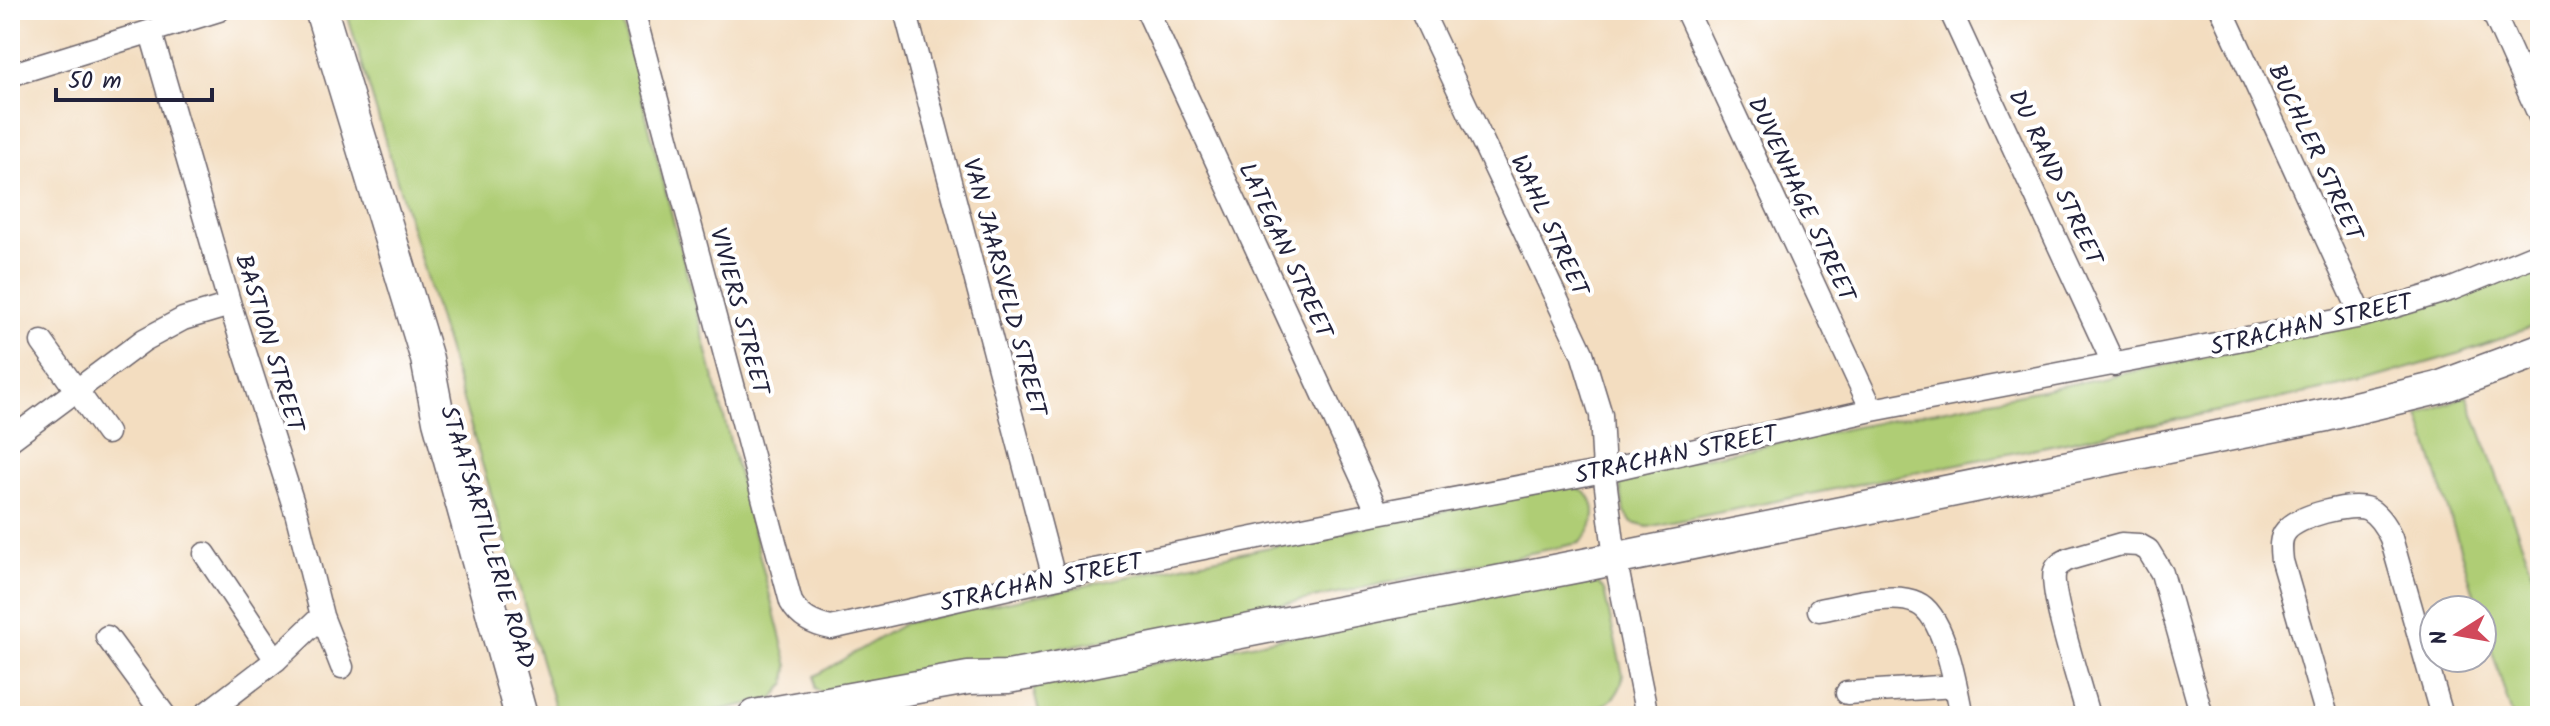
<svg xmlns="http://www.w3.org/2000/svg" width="2550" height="726" font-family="Kalam,sans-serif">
	<rect width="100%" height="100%" fill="#fff"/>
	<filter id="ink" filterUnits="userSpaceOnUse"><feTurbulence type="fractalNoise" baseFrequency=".0125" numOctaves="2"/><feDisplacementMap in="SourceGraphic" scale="16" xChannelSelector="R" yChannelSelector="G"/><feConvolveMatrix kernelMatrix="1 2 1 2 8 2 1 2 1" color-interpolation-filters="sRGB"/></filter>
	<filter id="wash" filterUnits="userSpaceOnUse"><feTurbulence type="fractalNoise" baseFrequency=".006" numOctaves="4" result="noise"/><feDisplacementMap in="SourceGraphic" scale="32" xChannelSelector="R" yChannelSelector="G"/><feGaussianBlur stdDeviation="1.8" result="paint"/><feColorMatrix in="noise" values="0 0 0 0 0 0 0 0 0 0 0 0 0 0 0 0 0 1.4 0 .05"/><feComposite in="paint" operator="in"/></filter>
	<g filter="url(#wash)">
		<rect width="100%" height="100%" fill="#f3ddc0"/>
		<!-- green -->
		<path fill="#afcd74" stroke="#687858" stroke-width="2" d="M346 10H619L788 666 786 683 773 699 690 716H560L555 707Z
			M2540 263V324L2461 353 2361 382 1648 527 1632 523 1624 511 1620 485 1631 472 2241 350Z
			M2467 395 2540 592V716H2512L2482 618V610H2479L2419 415Z
			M1568 485C1600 489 1601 525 1579 543L1193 623 822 693 815 688V676L905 623Z
			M1589 576 1596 580 1604 591 1623 675C1620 708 1590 710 1563 716H1040L1033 688Z"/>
	</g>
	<g filter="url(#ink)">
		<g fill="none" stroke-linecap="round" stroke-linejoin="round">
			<!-- street casing -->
			<g stroke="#6b636a" stroke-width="25">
				<path id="street" d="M633 10 791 602C800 618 813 624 831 628L1054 578 1378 513 1604 471 1872 410 2362 316 2452 289 2540 253
					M905 10 1054 578
					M1147 10 1378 513
					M1421 10 1582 353 1601 415 1604 471 1615 558 1647 716
					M1686 10 1872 410
					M1950 10 2114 365
					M2222 10 2362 316
					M2492 10 2540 117
					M151 33 230 305 297 516 322 616 342 667
					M10 75 219 10
					M42 342 107 433
					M10 440 144 340 183 319 230 305
					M205 554 276 660
					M1819 610C1844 606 1893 591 1917 603 1945 615 1956 688 1962 716
					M107 637 165 716
					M1847 693 1955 686
					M203 716 276 660 322 616
					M2088 716C2082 691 2048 589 2055 571 2057 565 2063 562 2069 559L2121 544 2139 545 2148 550 2162 573 2202 716
					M2327 716 2282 561C2281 550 2279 539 2286 531 2297 516 2351 502 2368 509 2379 515 2386 527 2391 538L2442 716"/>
			</g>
			<!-- secondary casing -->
			<g stroke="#6b636a" stroke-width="35">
				<path id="secondary" d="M321 10 427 359 439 421 521 716
					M754 716 968 678 1008 677 1036 672 1579 566 2326 415 2438 388 2540 350"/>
			</g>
			<!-- street -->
			<use href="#street" stroke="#fff" stroke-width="22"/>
			<!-- secondary -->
			<use href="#secondary" stroke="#fff" stroke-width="32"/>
		</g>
	</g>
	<g text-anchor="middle" stroke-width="8" stroke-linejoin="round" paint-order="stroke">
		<!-- street labels -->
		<g font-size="24" fill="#22223b" stroke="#fff">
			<text transform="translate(2316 152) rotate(65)" y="8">BUCHLER STREET</text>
			<text transform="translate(2056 177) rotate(65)" y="8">DU RAND STREET</text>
			<text transform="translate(1802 199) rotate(65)" y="8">DUVENHAGE STREET</text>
			<text transform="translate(1550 225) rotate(65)" y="8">WAHL STREET</text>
			<text transform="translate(1286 250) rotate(65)" y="8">LATEGAN STREET</text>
			<text transform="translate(1005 287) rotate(75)" y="8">VAN JAARSVELD STREET</text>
			<text transform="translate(740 311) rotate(75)" y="8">VIVIERS STREET</text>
			<text transform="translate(2311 324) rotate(-13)" y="8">STRACHAN STREET</text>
			<text transform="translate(270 343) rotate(73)" y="8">BASTION STREET</text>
			<text transform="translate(1676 454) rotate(-12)" y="8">STRACHAN STREET</text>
			<text transform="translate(488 537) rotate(73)" y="8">STAATSARTILLERIE ROAD</text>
			<text transform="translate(1041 582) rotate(-12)" y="8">STRACHAN STREET</text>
		</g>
	</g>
	<!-- margin -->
	<rect width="2550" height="726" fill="none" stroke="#fff" stroke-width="40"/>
	<!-- north arrow -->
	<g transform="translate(2458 634) rotate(259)"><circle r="38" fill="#ffffff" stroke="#a7a7b1" stroke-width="2"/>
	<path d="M0-6L14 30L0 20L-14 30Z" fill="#d1495b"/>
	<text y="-12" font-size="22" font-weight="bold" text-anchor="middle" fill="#22223b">N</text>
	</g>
	<!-- scale -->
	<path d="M56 88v12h156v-12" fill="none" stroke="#22223b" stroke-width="4"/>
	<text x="68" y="88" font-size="24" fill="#22223b" stroke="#ffffff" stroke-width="6" paint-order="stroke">50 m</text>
</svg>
